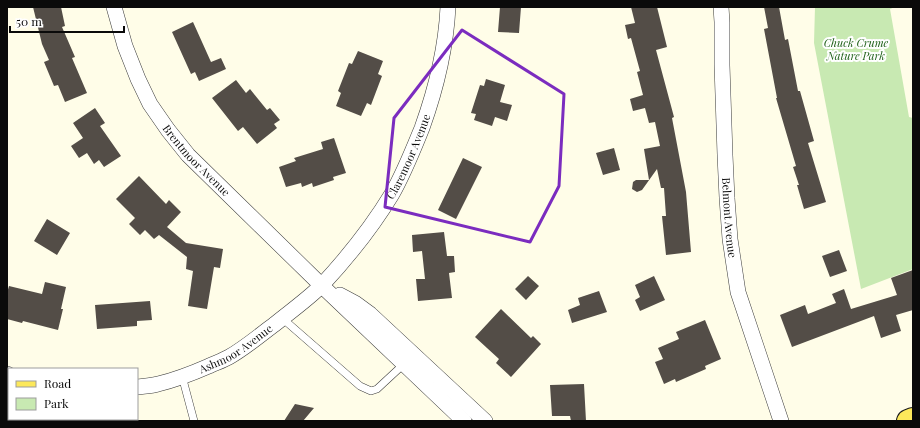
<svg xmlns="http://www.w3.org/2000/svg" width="920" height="428" font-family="'Playfair Display',serif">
	<rect width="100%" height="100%" fill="#fffde8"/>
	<!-- green -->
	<path fill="#c8e9b2" d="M815 7H895L890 9 909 117 913 118V269L861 289 814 43Z"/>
	<!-- building -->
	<path fill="#534d47" d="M33 7H61L65 26 62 27 75 57 72 58 87 93 65 102 58 85 54 86 44 62 49 60 42 44Z
		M500 7H521L519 33 498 32Z
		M631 7H657L667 47 656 50 674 117 672 118 686 192 691 252 666 255 662 216H666L664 188H661L657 169 642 190 637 192 632 189 633 182 636 180H649L644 149 660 146 655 122 649 123 645 108 633 111 630 99 643 95 637 72 640 71 631 38 628 39 625 25 635 23Z
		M764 7H779L785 40 788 39 798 91H800L814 141 808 143 826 202 804 209 797 185H799L793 167 796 166 776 98H777L764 29 768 28Z
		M193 22 211 62 221 58 226 69 199 81 195 72 191 74 172 32Z
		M358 51 383 61 378 74 382 76 371 105 367 103 361 116 336 106 341 93 338 91 349 63 352 64Z
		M486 79 505 85 500 102 512 105 507 121 495 117 492 126 474 120 476 114 471 113 480 85 484 86Z
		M236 80 246 93 250 89 267 110 270 108 280 120 274 124 277 128 257 144 243 127 238 131 212 98Z
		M95 108 105 123 100 126 121 156 104 167 99 160 94 164 87 153 79 158 71 146 83 138 73 123Z
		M334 138 346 173 333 177 334 180 313 187 312 183 302 187 301 183 286 187 279 167 296 161 294 158 323 149 321 142Z
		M614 148 620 170 603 175 596 153Z
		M463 158 482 167 456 219 438 210Z
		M139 176 166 204 169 200 181 212 167 227 186 243 223 249 220 268 214 267 207 309 188 306 193 271 186 269 187 257 159 235 154 239 145 230 140 235 129 224 135 218 116 199Z
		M47 219 70 233 57 255 34 241Z
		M444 232 447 256H454L455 272 449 273 452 298 418 301 416 279H425L422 251 413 252 412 235Z
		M839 250 847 271 830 277 822 256Z
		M913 270V310L896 315 901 331 881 338 874 316 792 347 780 315 805 305 808 314 836 303 832 294 844 289 851 309 897 295 891 278Z
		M528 276 539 286 526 300 515 289Z
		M654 276 665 300 640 311 635 300 640 297 635 285Z
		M45 282 66 287 61 309H63L58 330 23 321 22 323 7 319V293L9 286 42 294Z
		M599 291 607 312 572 323 568 310 580 305 578 298Z
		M150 301 152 320 137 321V326L97 329 95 305Z
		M501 309 531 338 533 336 541 344 511 377 496 363 499 359 475 337Z
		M705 320 721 359 705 366 706 369 676 382 675 379 664 384 655 362 663 359 658 348 679 339 676 332Z
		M584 384 586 421H571L570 416H552L550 385Z
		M295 404 314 408 303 421H284Z"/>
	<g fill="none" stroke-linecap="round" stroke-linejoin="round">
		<!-- service casing -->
		<g stroke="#3d3d3d" stroke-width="8">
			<path id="service" d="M282 318 360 386 371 391 377 389 405 363
				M182 376 194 421"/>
		</g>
		<!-- minor casing -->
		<g stroke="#3d3d3d" stroke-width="16">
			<g id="minor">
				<path id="s1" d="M114 7 125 46 138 79 150 104 168 130 188 155 321 285 464 421"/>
				<path id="s2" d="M721 7 722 22V65L725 155 727 198 730 239 738 292 781 421"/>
				<path d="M340 295 355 303 370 314 485 421"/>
				<path d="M7 374 9 375"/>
				<path id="s3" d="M137 387C144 386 151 386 158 384 175 380 193 373 209 366 215 363 222 361 229 357 245 348 260 335 275 324 291 311 308 299 322 285 348 257 372 227 392 194 404 173 413 150 422 128 436 89 446 48 448 7"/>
			</g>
		</g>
		<!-- primary casing -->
		<g stroke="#1b1b1b" stroke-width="24">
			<path id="primary" d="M908 421 913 419"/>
		</g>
		<!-- service -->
		<use href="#service" stroke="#fff" stroke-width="7"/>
		<!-- minor -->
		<use href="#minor" stroke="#fff" stroke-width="15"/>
		<!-- primary -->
		<use href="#primary" stroke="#fce85b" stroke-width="22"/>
	</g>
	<!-- marked area -->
	<path fill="none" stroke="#7b2cbf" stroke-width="3" stroke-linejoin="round" d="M462 30 564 94 559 186 530 242 385 207 394 118Z"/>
	<g text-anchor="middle" stroke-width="4" stroke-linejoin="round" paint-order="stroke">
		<!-- park labels -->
		<g font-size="11" font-style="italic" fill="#21621b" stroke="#fff">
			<text x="856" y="47">Chuck Crume<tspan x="856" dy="13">Nature Park</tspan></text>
		</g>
		<!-- street labels -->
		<g font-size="11" fill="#0a0a0a" stroke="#fff">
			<text dy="4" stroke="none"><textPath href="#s3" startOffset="371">Claremoor Avenue</textPath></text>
			<text dy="4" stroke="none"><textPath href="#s1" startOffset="177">Brentmoor Avenue</textPath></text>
			<text dy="4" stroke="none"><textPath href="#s2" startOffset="211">Belmont Avenue</textPath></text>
			<text dy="4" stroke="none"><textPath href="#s3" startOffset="107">Ashmoor Avenue</textPath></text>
		</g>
	</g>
	<!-- border -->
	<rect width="920" height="428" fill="none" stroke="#0a0a0a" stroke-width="16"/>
	<!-- legend -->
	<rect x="8" y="368" width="130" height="52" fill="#ffffff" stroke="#9d9d9d"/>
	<rect x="16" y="381" width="20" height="6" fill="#fce85b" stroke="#9d9d9d"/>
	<text x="44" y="388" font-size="12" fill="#0a0a0a">Road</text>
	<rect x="16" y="398" width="20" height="12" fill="#c8e9b2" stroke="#9d9d9d"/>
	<text x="44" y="408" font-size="12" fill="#0a0a0a">Park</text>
	<!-- scale -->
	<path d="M10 26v6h114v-6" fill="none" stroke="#0a0a0a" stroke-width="2"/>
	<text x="16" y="26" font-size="12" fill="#0a0a0a" stroke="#ffffff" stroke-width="3" paint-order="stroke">50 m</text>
</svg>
